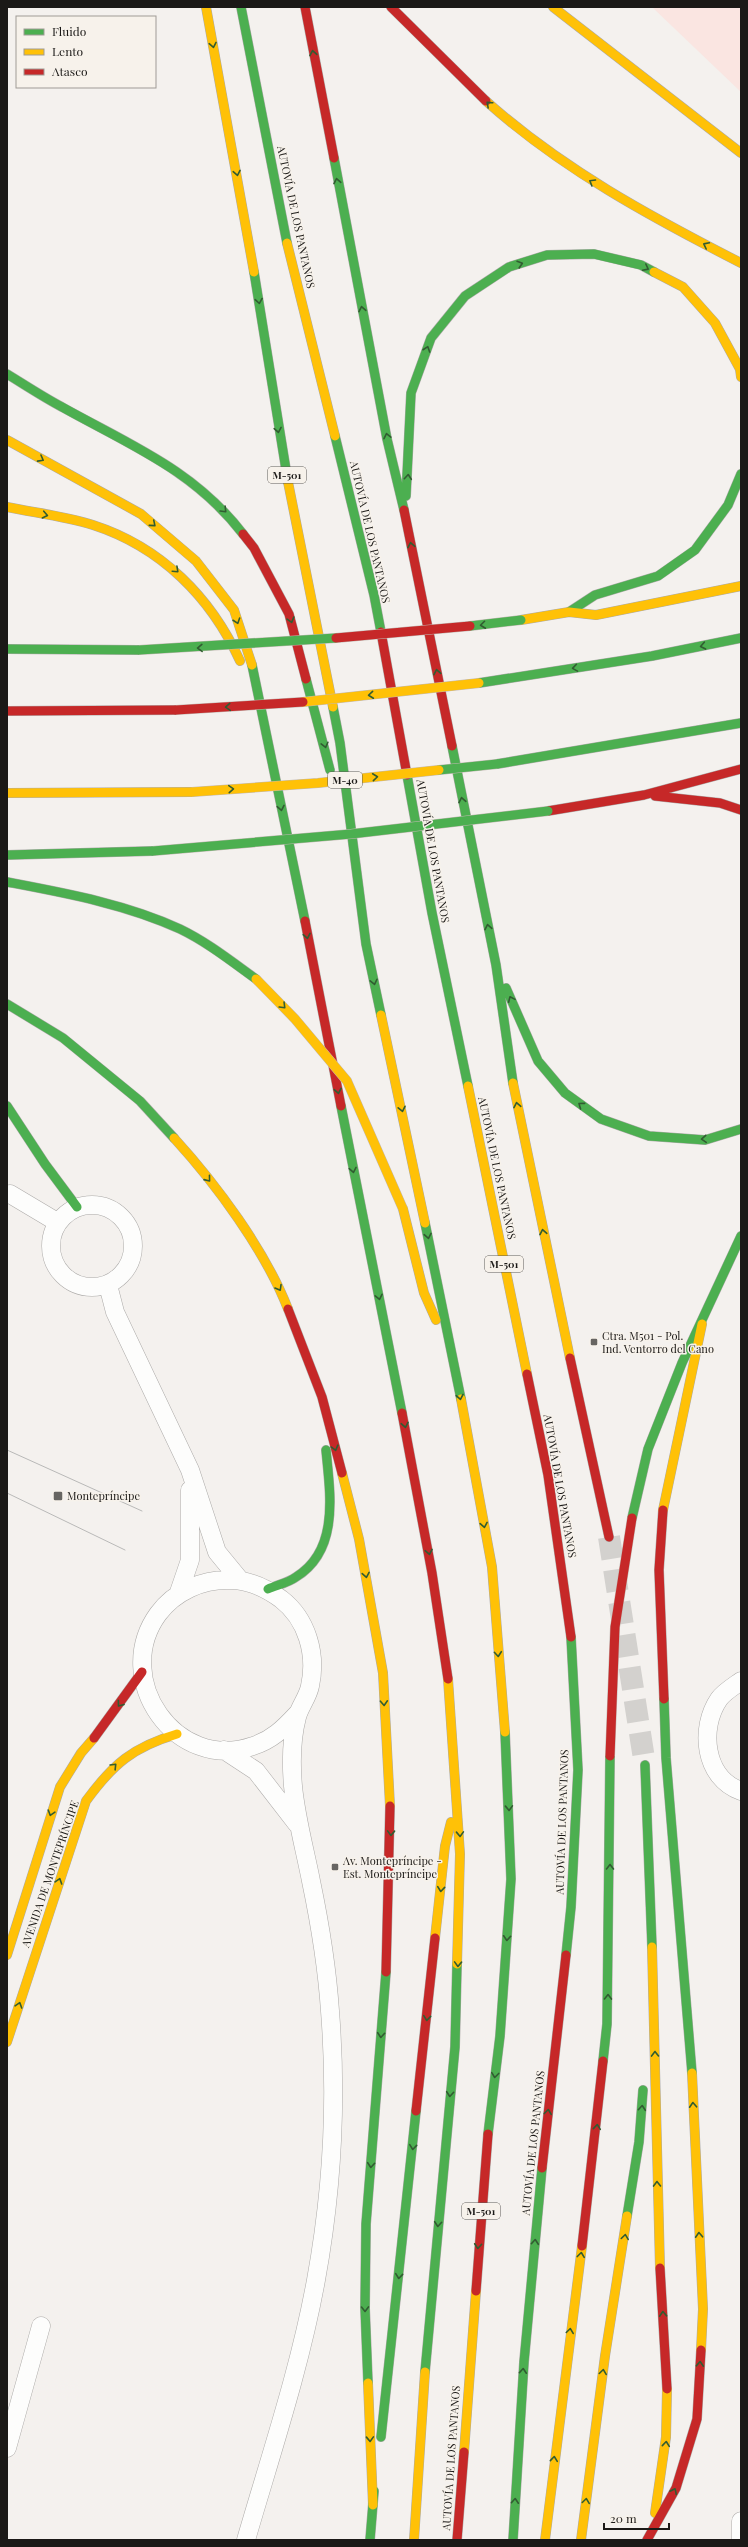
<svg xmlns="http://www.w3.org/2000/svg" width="748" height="2547" font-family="'Playfair Display',serif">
	<rect width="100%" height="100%" fill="#f4f1ee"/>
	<!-- green -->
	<path fill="#fae5e1" d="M652 7H741V92Z"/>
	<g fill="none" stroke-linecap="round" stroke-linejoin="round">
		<!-- highway-tunnel -->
		<path stroke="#d3d1ce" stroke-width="22" stroke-dasharray="22 11" stroke-linecap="butt" d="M609 1537 645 1765"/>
		<!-- street casing -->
		<g stroke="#acaaa8" stroke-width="19">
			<path id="street" d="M10 1194 57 1222
				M51 1246a41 41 0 1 1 82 0a41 41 0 1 1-82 0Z
				M108 1285 115 1312 190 1470 217 1552 240 1580
				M178 1595 190 1560V1490
				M741 1681C734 1686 724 1692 719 1699 699 1728 704 1778 741 1791
				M224 1750 256 1771 297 1824
				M7 2448 41 2326
				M246 2540C271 2454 300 2368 316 2280 332 2192 337 2099 330 2011 327 1967 320 1924 311 1881 305 1850 296 1818 293 1786 291 1763 291 1740 297 1717 300 1706 308 1697 310 1686 317 1654 307 1619 281 1599 266 1588 249 1580 230 1580 203 1579 175 1591 158 1614 111 1679 176 1773 253 1746 272 1740 284 1728 297 1714
				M741 2540V2521"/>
		</g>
		<!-- fast casing -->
		<g stroke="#acaaa8" stroke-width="10">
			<path id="fast" d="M241 7 287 243
				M334 158 387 439 404 510
				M254 272 288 482
				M7 374C25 385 43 397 62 407 130 445 194 470 243 534
				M335 436 374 595 381 632
				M406 496 411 393 431 338 465 296 509 267 547 255 594 254 641 265 654 272
				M569 612 595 595 658 576 695 550 728 505 741 474
				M7 649 139 650
				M252 665 305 921
				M306 679 330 770
				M479 683 652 656 741 638
				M333 707 340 743 366 944 381 1015
				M452 746 496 965 513 1083
				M497 764 741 723
				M407 775 432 913 468 1086
				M7 855 153 851
				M7 882C65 893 126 904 180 929 207 942 231 961 256 979
				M506 988 538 1061 565 1093 601 1119 649 1136 705 1140 741 1129
				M7 1004 63 1038 140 1101 174 1138
				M7 1106 45 1164 77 1207
				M341 1106 402 1413
				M425 1223 461 1399
				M632 1518 648 1449 682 1363 741 1236
				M268 1589C277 1585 288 1583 296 1577 340 1550 330 1493 326 1450
				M664 1699 666 1758 692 2073
				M645 1765 652 1947
				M566 1955 571 1907 578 1770 571 1637
				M603 2061 607 2024 610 1756
				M488 2134 500 2036 511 1879 505 1732
				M627 2216 639 2142 643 2090
				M425 2372 455 2047 457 1964
				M368 2383 365 2308 366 2224 386 1972
				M381 2437 416 2111
				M370 2540 374 2491
				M513 2540 524 2362 542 2168"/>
		</g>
		<!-- slow casing -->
		<g stroke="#acaaa8" stroke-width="10">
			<path id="slow" d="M206 7 254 272
				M553 7 741 153
				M486 101C562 169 651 217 741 263
				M287 243 335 436
				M654 272 683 287 715 323 740 369 741 377
				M7 440 141 514 196 561 234 610 252 665
				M288 482 333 707
				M7 507C36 513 65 516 93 525 161 547 211 597 240 661
				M521 620 569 612 596 615 741 586
				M7 793 192 792
				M381 1015 425 1223
				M513 1083 570 1358
				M468 1086 527 1374
				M174 1138C216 1184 265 1250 288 1309
				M403 1209 424 1293 436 1320
				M461 1399 492 1567 505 1732
				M342 1473 359 1539 383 1673 390 1806
				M663 1510 702 1324
				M448 1679 460 1854 457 1964
				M435 1938 445 1846 451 1822
				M652 1947 660 2268
				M7 1955 60 1787 81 1753 94 1738
				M7 2042 86 1801C113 1764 133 1747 177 1734
				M692 2073 703 2309 701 2350
				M368 2383 373 2505
				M464 2452 476 2291
				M655 2513 666 2437 667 2389
				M414 2540 425 2372
				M545 2540 582 2246
				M581 2540 605 2356 627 2216"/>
		</g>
		<!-- jam casing -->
		<g stroke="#acaaa8" stroke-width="10">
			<path id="jam" d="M305 7 334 158
				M391 7 486 101
				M404 510 452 746
				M243 534 254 548 289 614 306 679
				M381 632 407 775
				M7 711 176 710
				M655 796 720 803 741 810
				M548 811 644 795 741 769
				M305 921 341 1106
				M288 1309 322 1397 342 1473
				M570 1358 609 1537
				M527 1374 548 1475 571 1637
				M402 1413 432 1573 448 1679
				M663 1510 659 1570 664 1699
				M94 1738 142 1672
				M386 1972 390 1806
				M416 2111 435 1938
				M542 2168 566 1955
				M582 2246 603 2061
				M660 2268 667 2389
				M476 2291 488 2134
				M457 2540 464 2452
				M647 2540 676 2488 697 2419 701 2350"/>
		</g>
		<!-- street -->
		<use href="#street" stroke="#fdfdfc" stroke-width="18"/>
		<!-- fast -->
		<use href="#fast" stroke="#4caf50" stroke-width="9"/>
		<!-- slow -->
		<use href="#slow" stroke="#ffc107" stroke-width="9"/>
		<!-- jam -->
		<use href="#jam" stroke="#c62828" stroke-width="9"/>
		<!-- tram -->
		<path stroke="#b9b9b8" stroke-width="1" d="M7 1450 142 1511
			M7 1493 125 1550"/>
		<!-- fast-bridge casing -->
		<g stroke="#c1b8b2" stroke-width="10" stroke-linecap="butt">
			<path id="fast-bridge" d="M470 626 521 620
				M139 650 336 638
				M439 770 497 764
				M153 851 351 834 548 811"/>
		</g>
		<!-- slow-bridge casing -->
		<g stroke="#c1b8b2" stroke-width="10" stroke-linecap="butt">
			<path id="slow-bridge" d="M303 702 479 683
				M192 792 318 783 439 770
				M256 979 295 1019 347 1081 403 1209"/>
		</g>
		<!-- jam-bridge casing -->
		<g stroke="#c1b8b2" stroke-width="10" stroke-linecap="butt">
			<path id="jam-bridge" d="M336 638 470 626
				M176 710 303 702
				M610 1756 615 1627 632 1518"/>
		</g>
		<!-- fast-bridge -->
		<use href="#fast-bridge" stroke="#4caf50" stroke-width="9"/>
		<!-- slow-bridge -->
		<use href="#slow-bridge" stroke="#ffc107" stroke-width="9"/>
		<!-- jam-bridge -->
		<use href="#jam-bridge" stroke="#c62828" stroke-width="9"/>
	</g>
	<!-- one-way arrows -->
	<defs><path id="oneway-chevron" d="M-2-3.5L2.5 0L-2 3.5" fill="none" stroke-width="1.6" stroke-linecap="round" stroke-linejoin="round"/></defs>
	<g stroke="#315c31">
		<use href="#oneway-chevron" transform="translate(213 45) rotate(79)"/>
		<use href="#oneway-chevron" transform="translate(313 53) rotate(-100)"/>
		<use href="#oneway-chevron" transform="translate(489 104) rotate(-138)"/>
		<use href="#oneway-chevron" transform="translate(237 173) rotate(79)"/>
		<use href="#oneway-chevron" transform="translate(337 181) rotate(-101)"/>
		<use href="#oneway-chevron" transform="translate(592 182) rotate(-149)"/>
		<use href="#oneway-chevron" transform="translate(706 245) rotate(-153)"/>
		<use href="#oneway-chevron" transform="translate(520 264) rotate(-17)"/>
		<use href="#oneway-chevron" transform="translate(646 268) rotate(27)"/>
		<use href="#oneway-chevron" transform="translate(259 301) rotate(81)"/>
		<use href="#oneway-chevron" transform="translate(362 309) rotate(-101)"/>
		<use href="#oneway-chevron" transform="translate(427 349) rotate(-71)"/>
		<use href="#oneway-chevron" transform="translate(278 430) rotate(80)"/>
		<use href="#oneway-chevron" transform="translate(387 436) rotate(-102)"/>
		<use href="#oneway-chevron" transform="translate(41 459) rotate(29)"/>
		<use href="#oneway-chevron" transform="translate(408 477) rotate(-85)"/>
		<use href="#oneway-chevron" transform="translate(224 510) rotate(46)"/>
		<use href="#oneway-chevron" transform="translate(45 515) rotate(12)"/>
		<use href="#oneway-chevron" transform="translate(153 524) rotate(40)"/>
		<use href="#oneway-chevron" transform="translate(411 545) rotate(-101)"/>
		<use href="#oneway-chevron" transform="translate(176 570) rotate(43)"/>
		<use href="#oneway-chevron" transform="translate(291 620) rotate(74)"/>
		<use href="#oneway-chevron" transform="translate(237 621) rotate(71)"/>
		<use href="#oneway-chevron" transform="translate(483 625) rotate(173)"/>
		<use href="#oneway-chevron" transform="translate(703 646) rotate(169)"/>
		<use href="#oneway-chevron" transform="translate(200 648) rotate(178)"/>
		<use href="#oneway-chevron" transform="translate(575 668) rotate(171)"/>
		<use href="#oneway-chevron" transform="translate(437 672) rotate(-101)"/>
		<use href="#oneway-chevron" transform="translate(371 695) rotate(174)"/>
		<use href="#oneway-chevron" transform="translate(228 707) rotate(176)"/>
		<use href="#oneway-chevron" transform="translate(325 745) rotate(76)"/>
		<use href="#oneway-chevron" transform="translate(375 777) rotate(-6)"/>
		<use href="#oneway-chevron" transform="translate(231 789) rotate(-4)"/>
		<use href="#oneway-chevron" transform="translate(462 800) rotate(-101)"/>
		<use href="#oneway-chevron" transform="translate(281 808) rotate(79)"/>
		<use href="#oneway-chevron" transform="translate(488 927) rotate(-101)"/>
		<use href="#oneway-chevron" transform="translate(307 936) rotate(79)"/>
		<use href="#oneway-chevron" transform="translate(374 982) rotate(77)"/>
		<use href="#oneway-chevron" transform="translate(511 999) rotate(-114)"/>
		<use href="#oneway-chevron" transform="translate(283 1006) rotate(45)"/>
		<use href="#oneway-chevron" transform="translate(338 1091) rotate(79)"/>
		<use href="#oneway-chevron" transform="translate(517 1105) rotate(-101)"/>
		<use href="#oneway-chevron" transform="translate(581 1105) rotate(-144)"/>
		<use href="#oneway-chevron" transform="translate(402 1109) rotate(78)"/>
		<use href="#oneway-chevron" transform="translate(704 1139) rotate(176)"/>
		<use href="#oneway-chevron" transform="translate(353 1170) rotate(79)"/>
		<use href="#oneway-chevron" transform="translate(208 1179) rotate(51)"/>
		<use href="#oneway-chevron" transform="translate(543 1232) rotate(-101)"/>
		<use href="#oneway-chevron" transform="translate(428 1236) rotate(79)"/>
		<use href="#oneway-chevron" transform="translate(279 1288) rotate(60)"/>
		<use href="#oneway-chevron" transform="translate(379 1297) rotate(78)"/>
		<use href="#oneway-chevron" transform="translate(460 1397) rotate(79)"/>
		<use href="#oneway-chevron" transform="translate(405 1425) rotate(79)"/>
		<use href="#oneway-chevron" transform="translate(335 1448) rotate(75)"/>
		<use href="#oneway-chevron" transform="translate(484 1525) rotate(80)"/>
		<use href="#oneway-chevron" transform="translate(429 1552) rotate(79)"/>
		<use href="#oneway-chevron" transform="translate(366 1575) rotate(80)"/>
		<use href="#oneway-chevron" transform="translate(498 1654) rotate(85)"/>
		<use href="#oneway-chevron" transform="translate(384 1703) rotate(87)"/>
		<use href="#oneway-chevron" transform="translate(120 1704) rotate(126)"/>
		<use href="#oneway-chevron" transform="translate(114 1766) rotate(-46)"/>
		<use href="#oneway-chevron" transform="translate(509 1808) rotate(88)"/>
		<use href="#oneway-chevron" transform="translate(51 1813) rotate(107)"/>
		<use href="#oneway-chevron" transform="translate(391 1833) rotate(92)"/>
		<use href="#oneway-chevron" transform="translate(460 1834) rotate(88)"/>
		<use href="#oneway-chevron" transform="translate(610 1867) rotate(-90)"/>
		<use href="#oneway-chevron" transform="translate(59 1881) rotate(-72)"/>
		<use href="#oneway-chevron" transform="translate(441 1889) rotate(96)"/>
		<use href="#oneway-chevron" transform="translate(507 1938) rotate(94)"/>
		<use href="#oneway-chevron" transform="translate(458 1964) rotate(92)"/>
		<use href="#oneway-chevron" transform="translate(608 1997) rotate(-89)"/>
		<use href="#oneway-chevron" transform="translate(19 2005) rotate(-72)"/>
		<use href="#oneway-chevron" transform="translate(427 2018) rotate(96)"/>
		<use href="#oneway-chevron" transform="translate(381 2035) rotate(95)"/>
		<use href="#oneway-chevron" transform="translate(655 2054) rotate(-91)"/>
		<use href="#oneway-chevron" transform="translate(495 2075) rotate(97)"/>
		<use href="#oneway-chevron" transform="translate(450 2094) rotate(95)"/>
		<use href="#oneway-chevron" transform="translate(693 2105) rotate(-93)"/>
		<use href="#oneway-chevron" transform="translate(642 2108) rotate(-85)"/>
		<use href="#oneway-chevron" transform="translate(548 2112) rotate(-83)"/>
		<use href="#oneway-chevron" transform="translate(597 2127) rotate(-84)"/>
		<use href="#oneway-chevron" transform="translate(413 2147) rotate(96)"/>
		<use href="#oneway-chevron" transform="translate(371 2165) rotate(95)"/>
		<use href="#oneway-chevron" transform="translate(657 2184) rotate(-91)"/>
		<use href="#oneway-chevron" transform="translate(438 2224) rotate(95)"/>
		<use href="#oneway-chevron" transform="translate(699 2235) rotate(-93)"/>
		<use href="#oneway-chevron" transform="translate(625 2237) rotate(-82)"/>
		<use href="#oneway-chevron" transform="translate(535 2242) rotate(-85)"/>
		<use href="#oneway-chevron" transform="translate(478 2246) rotate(94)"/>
		<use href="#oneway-chevron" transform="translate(581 2255) rotate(-83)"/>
		<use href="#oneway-chevron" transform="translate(399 2276) rotate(96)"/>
		<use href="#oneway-chevron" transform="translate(365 2309) rotate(89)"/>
		<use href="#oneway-chevron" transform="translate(663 2314) rotate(-93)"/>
		<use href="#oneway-chevron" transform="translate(570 2331) rotate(-82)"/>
		<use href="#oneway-chevron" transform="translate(700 2364) rotate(-87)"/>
		<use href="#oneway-chevron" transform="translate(523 2371) rotate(-86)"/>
		<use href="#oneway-chevron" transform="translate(603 2372) rotate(-82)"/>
		<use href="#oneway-chevron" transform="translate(370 2439) rotate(88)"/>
		<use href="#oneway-chevron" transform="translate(666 2444) rotate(-84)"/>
		<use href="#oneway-chevron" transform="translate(554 2459) rotate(-84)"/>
		<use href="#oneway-chevron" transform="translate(674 2491) rotate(-64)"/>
		<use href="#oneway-chevron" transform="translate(515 2501) rotate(-86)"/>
		<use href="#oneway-chevron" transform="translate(586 2501) rotate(-82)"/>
	</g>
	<!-- markers -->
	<g fill="#676562" stroke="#f7f2eb" stroke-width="1.5">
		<rect x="590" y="1338" width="8" height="8" rx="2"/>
		<rect x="53" y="1491" width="10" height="10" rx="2"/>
		<rect x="331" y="1863" width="8" height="8" rx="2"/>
	</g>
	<g text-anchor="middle" stroke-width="3" stroke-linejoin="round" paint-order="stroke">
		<!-- shield labels -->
		<g fill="#f7f2eb" stroke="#5d5a57" stroke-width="1">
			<rect x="268" y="467" width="38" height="16" rx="3"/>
			<rect x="328" y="772" width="34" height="16" rx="3"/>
			<rect x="485" y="1256" width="38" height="16" rx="3"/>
			<rect x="462" y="2203" width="38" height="16" rx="3"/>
		</g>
		<g font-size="10" font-weight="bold" fill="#1b1917">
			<text x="287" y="479">M-501</text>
			<text x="345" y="784">M-40</text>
			<text x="504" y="1268">M-501</text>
			<text x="481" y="2215">M-501</text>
		</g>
		<!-- street labels -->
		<g font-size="11" fill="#1b1917" stroke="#f7f2eb">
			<text transform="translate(296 217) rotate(78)" y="4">AUTOVÍA DE LOS PANTANOS</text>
			<text transform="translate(370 532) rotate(77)" y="4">AUTOVÍA DE LOS PANTANOS</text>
			<text transform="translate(433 851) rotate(80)" y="4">AUTOVÍA DE LOS PANTANOS</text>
			<text transform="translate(497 1168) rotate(78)" y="4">AUTOVÍA DE LOS PANTANOS</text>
			<text transform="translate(560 1486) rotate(80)" y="4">AUTOVÍA DE LOS PANTANOS</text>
			<text transform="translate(562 1822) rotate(-88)" y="4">AUTOVÍA DE LOS PANTANOS</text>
			<text transform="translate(50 1874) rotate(-71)" y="4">AVENIDA DE MONTEPRÍNCIPE</text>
			<text transform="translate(533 2143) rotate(-84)" y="4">AUTOVÍA DE LOS PANTANOS</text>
			<text transform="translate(451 2458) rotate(-86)" y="4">AUTOVÍA DE LOS PANTANOS</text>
		</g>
		<!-- poi labels -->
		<g font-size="11" fill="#1b1917" stroke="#f7f2eb" text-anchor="start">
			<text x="602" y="1340">Ctra. M501 - Pol.<tspan x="602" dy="13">Ind. Ventorro del Cano</tspan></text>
			<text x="67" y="1500">Montepríncipe</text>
			<text x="343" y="1865">Av. Montepríncipe -<tspan x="343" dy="13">Est. Montepríncipe</tspan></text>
		</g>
	</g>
	<!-- border -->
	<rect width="748" height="2547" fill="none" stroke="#1b1917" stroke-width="16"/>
	<!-- legend -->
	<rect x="16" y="16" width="140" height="72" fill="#f7f2eb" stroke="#9f9b96"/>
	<rect x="24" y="29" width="20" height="6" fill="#4caf50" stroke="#9f9b96"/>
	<text x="52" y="36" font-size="12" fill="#1b1917">Fluido</text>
	<rect x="24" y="49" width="20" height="6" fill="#ffc107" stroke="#9f9b96"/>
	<text x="52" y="56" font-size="12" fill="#1b1917">Lento</text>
	<rect x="24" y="69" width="20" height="6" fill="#c62828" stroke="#9f9b96"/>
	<text x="52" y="76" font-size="12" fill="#1b1917">Atasco</text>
	<!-- scale -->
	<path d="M604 2523v6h65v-6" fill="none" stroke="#1b1917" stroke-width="2"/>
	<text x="610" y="2523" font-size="12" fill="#1b1917" stroke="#f7f2eb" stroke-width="3" paint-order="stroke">20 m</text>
</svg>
